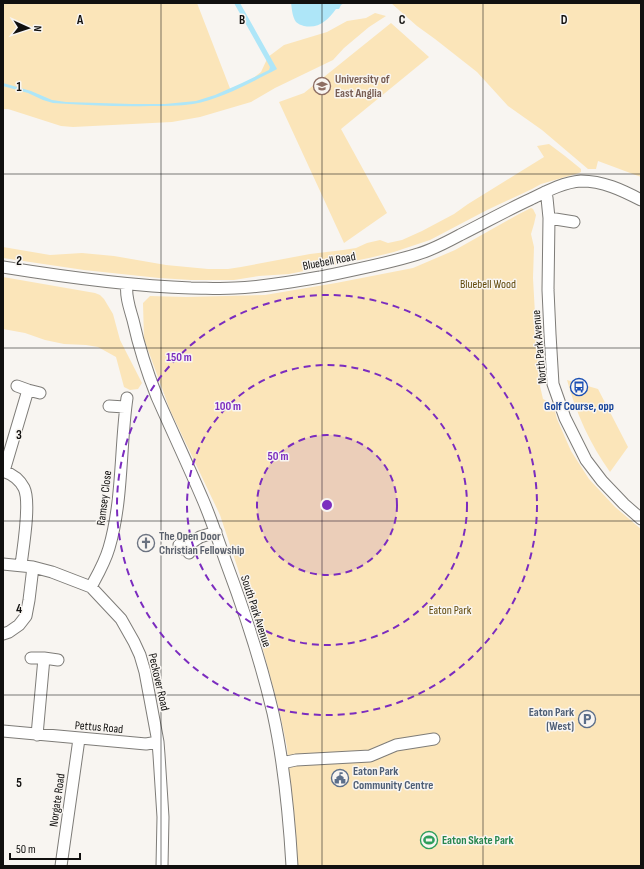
<svg xmlns="http://www.w3.org/2000/svg" width="644" height="869" font-family="'Sofia Sans Condensed',sans-serif">
	<rect width="100%" height="100%" fill="#f8f5f1"/>
	<!-- green -->
	<path fill="#fbe5b9" d="M3 3H197L231 91 246 84 261 72 268 57 284 45 327 32 347 21 366 18 375 13 386 16 369 27 344 48 333 60 275 88 251 102 200 117 172 122 73 127 61 126 8 109H3Z
		M391 3H641V177L598 161 596 169H588L542 130 508 106 477 72 435 39 417 26Z
		M391 23 429 57 341 129 387 213 344 243 279 102 304 93Z
		M549 144 565 156 581 169V172L579 173 541 184 532 189 487 210 430 240 394 252 369 258 289 274 259 276 234 280H191L159 278 84 270 3 258V247L50 255 82 253 114 256 166 265 208 269H228L241 267 310 254 343 250 356 248 367 243 380 240 388 243 402 240 422 231 454 214 468 204 544 157 537 146Z
		M531 208 533 209 536 215 534 224 531 234 534 247 533 278 535 314 538 350 544 377 540 386 543 399 553 404 557 419 571 451 589 479 615 507 641 529V866H297L296 839 289 775 287 747 279 709 265 657 256 623 220 515 170 410 144 339 143 303 150 296 186 297 265 295 336 283 413 268 455 250 519 214Z
		M3 277 95 293 100 295 104 299 113 314 120 340 142 383 138 389 130 390 124 387 116 357 98 347 86 345 64 344 45 340 25 333 3 329Z
		M567 380 598 389 628 447 610 472C590 444 576 413 567 380Z"/>
	<!-- water -->
	<path fill="#aee6f8" d="M234 3H240L277 69C252 82 221 99 193 104 179 106 164 106 150 106 118 107 86 105 53 103L43 100 28 93 3 86V83L31 91 52 100 66 102 132 104H165L196 101 215 95 242 83 269 70 270 67Z
		M291 3H344L341 5 339 9H336C328 20 319 29 304 26 301 25 298 24 296 22 292 16 292 9 291 3Z"/>
	<g fill="none" stroke-linecap="round" stroke-linejoin="round">
		<!-- minor casing -->
		<g stroke="#7e7c78" stroke-width="13">
			<path id="minor" d="M545 192 547 198 549 218 548 290 550 334 553 384 565 418 586 460 602 481 624 504 641 519
				M549 218 574 222
				M3 267C65 277 128 286 191 288 206 288 220 289 235 288 263 287 292 282 320 277 353 270 386 264 418 254 432 250 447 242 460 235 484 223 507 210 531 199 547 191 564 182 581 181 603 181 622 190 641 200
				M127 284C125 296 130 309 133 320 139 347 147 372 157 397 172 431 188 465 203 500 212 521 219 543 227 565 245 613 261 662 273 713 284 763 289 815 292 866
				M17 386 28 390
				M109 406 125 407
				M3 471C12 474 20 480 24 488 31 502 23 548 21 565
				M4 471 28 390 40 393
				M179 545 183 549
				M189 553 191 543 200 537 216 532
				M3 564 33 567 52 572 91 587 121 619 134 642 140 655 145 672 158 742 159 755 163 817 162 866
				M91 587C98 574 105 562 109 548 123 501 120 446 127 398
				M3 634 9 632 19 625 26 616 29 600 33 567
				M31 658H44
				M3 731 146 744 158 742
				M37 735 44 658 58 660
				M282 763 296 760 370 756 396 745 434 739
				M61 866 79 739"/>
		</g>
		<!-- minor -->
		<use href="#minor" stroke="#fff" stroke-width="11"/>
	</g>
	<!-- grid -->
	<path fill="none" stroke="#11100f" stroke-width="1" stroke-opacity="0.55" d="M161 3V866M322 3V866M483 3V866M3 174H641M3 348H641M3 521H641M3 695H641"/>
	<!-- distance rings -->
	<circle cx="327" cy="505" r="70" fill="#7b2cbf" fill-opacity=".12"/>
	<g fill="none" stroke="#7b2cbf" stroke-width="2" stroke-dasharray="7 5">
		<circle cx="327" cy="505" r="70"/>
		<circle cx="327" cy="505" r="140"/>
		<circle cx="327" cy="505" r="210"/>
	</g>
	<!-- icons -->
	<defs>
		<g id="university-ring" transform="scale(0.9)"><circle r="9.5" fill="#f8f5f1" stroke="#8d6e63" stroke-width="1.5"/><path d="M0-5L7-2L0 1L-7-2ZM-4 1L0 2.5L4 1V4Q0 6-4 4Z" fill="#8d6e63"/></g>
		<g id="bus-ring" transform="scale(0.9)"><circle r="9.5" fill="#f8f5f1" stroke="#1a4fb4" stroke-width="1.5"/><path d="M-5-6H5V4H4V6H2V4H-2V6H-4V4H-5ZM-3.5-4V0h7V-4ZM-3.5 1.2v1.5H-2V1.2ZM2 1.2v1.5H3.5V1.2Z" fill="#1a4fb4"/></g>
		<g id="church-ring" transform="scale(0.9)"><circle r="9.5" fill="#f8f5f1" stroke="#6b7280" stroke-width="1.5"/><path d="M-1.2-6h2.4v3.5h3.3v2.4h-3.3V6h-2.4V-.1h-3.3v-2.4h3.3Z" fill="#6b7280"/></g>
		<g id="parking-ring" transform="scale(0.9)"><circle r="9.5" fill="#f8f5f1" stroke="#5c6f8a" stroke-width="1.5"/><path d="M-3.5-5.5H1a3.5 3.5 0 0 1 0 7H-1V5.5H-3.5ZM-1-3.4V-.6H.8a1.4 1.4 0 0 0 0-2.8Z" fill="#5c6f8a"/></g>
		<g id="civic-ring" transform="scale(0.9)"><circle r="9.5" fill="#f8f5f1" stroke="#5c6f8a" stroke-width="1.5"/><path d="M-.6-6.5H3V-4.5H.6V-3L4-1V1h2V6H-6V1h2V-1L-.6-3ZM-1.2 2.5V6h2.4V2.5Z" fill="#5c6f8a"/></g>
		<g id="stadium-ring" transform="scale(0.9)"><circle r="9.5" fill="#f8f5f1" stroke="#2e9e5b" stroke-width="1.5"/><path d="M0-5a6.5 5 0 1 0 0 10a6.5 5 0 1 0 0-10ZM-3.5-1.8h7v3.6h-7Z" fill="#2e9e5b"/></g>
	</defs>
	<g fill-rule="evenodd">
		<use href="#university-ring" x="322" y="86"/>
		<use href="#bus-ring" x="579" y="387"/>
		<use href="#church-ring" x="146" y="543"/>
		<use href="#parking-ring" x="587" y="719"/>
		<use href="#civic-ring" x="340" y="778"/>
		<use href="#stadium-ring" x="429" y="840"/>
	</g>
	<g text-anchor="middle" stroke-width="3" stroke-linejoin="round" paint-order="stroke">
		<!-- education labels -->
		<g font-size="12" font-weight="bold" fill="#785e54" stroke="#f8f5f1" text-anchor="start">
			<text x="335" y="83">University of<tspan x="335" dy="14">East Anglia</tspan></text>
		</g>
		<!-- street labels -->
		<g font-size="12" fill="#11100f" stroke="#f8f5f1">
			<text transform="translate(329 261) rotate(-11)" y="4">Bluebell Road</text>
			<text transform="translate(539 347) rotate(-95)" y="4">North Park Avenue</text>
			<text transform="translate(104 498) rotate(-83)" y="4">Ramsey Close</text>
			<text transform="translate(256 611) rotate(72)" y="4">South Park Avenue</text>
			<text transform="translate(159 682) rotate(77)" y="4">Peckover Road</text>
			<text transform="translate(99 727) rotate(5)" y="4">Pettus Road</text>
			<text transform="translate(57 800) rotate(-82)" y="4">Norgate Road</text>
		</g>
		<!-- park labels -->
		<g font-size="12" fill="#61490a" stroke="#f8f5f1">
			<text x="488" y="288">Bluebell Wood</text>
			<text x="450" y="614">Eaton Park</text>
		</g>
		<!-- transit labels -->
		<g font-size="12" font-weight="bold" fill="#164399" stroke="#f8f5f1">
			<text x="579" y="410">Golf Course, opp</text>
		</g>
		<!-- worship labels -->
		<g font-size="12" font-weight="bold" fill="#5b616d" stroke="#f8f5f1" text-anchor="start">
			<text x="159" y="540">The Open Door<tspan x="159" dy="14">Christian Fellowship</tspan></text>
		</g>
		<!-- service labels -->
		<g font-size="12" font-weight="bold" fill="#4e5e75" stroke="#f8f5f1" text-anchor="end">
			<text x="574" y="716">Eaton Park<tspan x="574" dy="14">(West)</tspan></text>
			<text x="353" y="775" text-anchor="start">Eaton Park<tspan x="353" dy="14">Community Centre</tspan></text>
		</g>
		<!-- leisure labels -->
		<g font-size="12" font-weight="bold" fill="#27864d" stroke="#f8f5f1" text-anchor="start">
			<text x="442" y="844">Eaton Skate Park</text>
		</g>
	</g>
	<g font-size="13" text-anchor="middle" font-weight="bold" fill="#11100f" stroke="#f8f5f1" stroke-width="3" stroke-linejoin="round" paint-order="stroke">
		<text x="80" y="24">A</text>
		<text x="242" y="24">B</text>
		<text x="402" y="24">C</text>
		<text x="564" y="24">D</text>
		<text x="19" y="91">1</text>
		<text x="19" y="265">2</text>
		<text x="19" y="439">3</text>
		<text x="19" y="613">4</text>
		<text x="19" y="787">5</text>
	</g>
	<circle cx="327" cy="505" r="6" fill="#7b2cbf" stroke="#f8f5f1" stroke-width="2"/>
	<g font-size="12" text-anchor="middle" font-weight="bold" fill="#7b2cbf" stroke="#f8f5f1" stroke-width="3" stroke-linejoin="round" paint-order="stroke">
		<text x="179" y="361">150 m</text>
		<text x="228" y="410">100 m</text>
		<text x="278" y="460">50 m</text>
	</g>
	<!-- border -->
	<rect width="644" height="869" fill="none" stroke="#11100f" stroke-width="8"/>
	<!-- north arrow -->
	<g transform="translate(28 28) rotate(93)" stroke="#f8f5f1" stroke-width="3" paint-order="stroke">
	<path d="M0-3L7 15L0 10L-7 15Z" fill="#11100f"/>
	<text y="-6" font-size="11" font-weight="bold" text-anchor="middle" fill="#11100f">N</text>
	</g>
	<!-- scale -->
	<path d="M10 853v6h70v-6" fill="none" stroke="#11100f" stroke-width="2"/>
	<text x="16" y="853" font-size="12" fill="#11100f" stroke="#f8f5f1" stroke-width="3" paint-order="stroke">50 m</text>
</svg>
